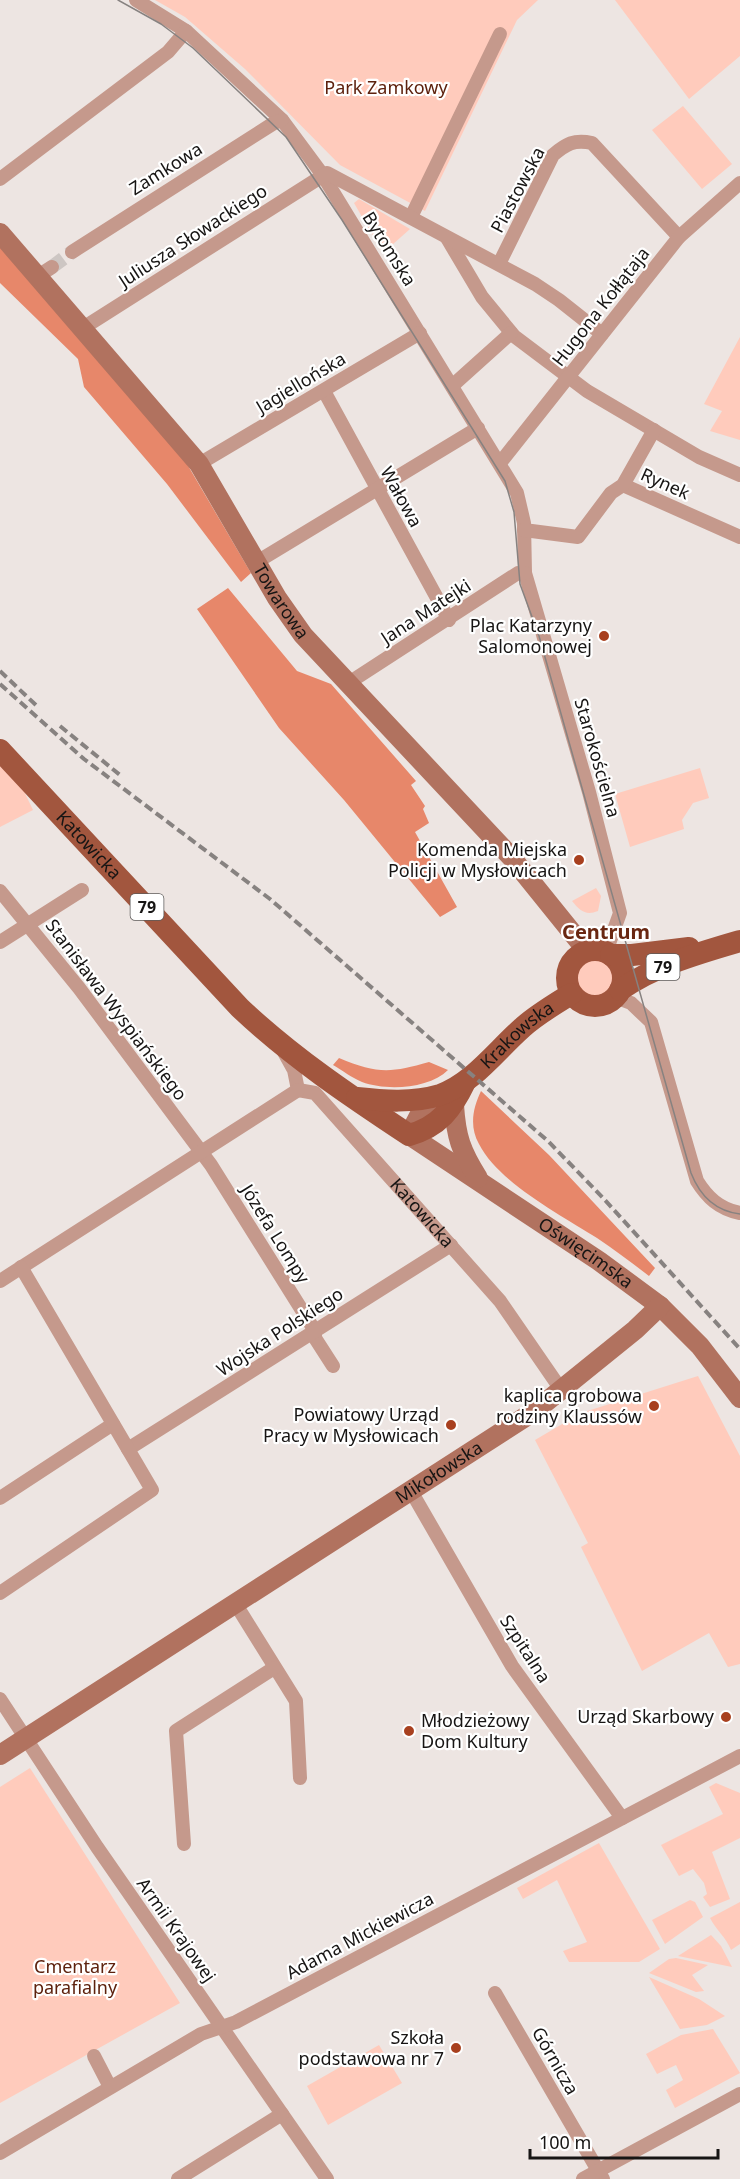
<svg xmlns="http://www.w3.org/2000/svg" width="740" height="2179" font-family="'Noto Sans',sans-serif">
	<rect width="100%" height="100%" fill="#ede5e2"/>
	<!-- green -->
	<path fill="#ffcbbc" d="M155 0H538L517 20 425 211 340 165 245 69 185 17Z
		M615 0H740V56L689 99Z
		M683 106 732 164 702 189 652 130Z
		M359 199 410 229 383 253 354 203Z
		M740 337V440L710 431 722 411 704 404Z
		M0 764 21 785 33 810 0 827Z
		M700 768 709 798 693 803 682 820 684 829 630 847 615 794Z
		M596 888 601 896 598 911C586 916 580 911 572 901Z
		M594 955C606 956 618 967 618 979L608 995 581 999C564 981 573 962 594 955Z
		M698 1376 740 1456V1664L728 1667 709 1633 642 1671 581 1547 588 1543 535 1440 581 1413Z
		M30 1768 180 2003 0 2103V1787Z
		M716 1783 740 1793V1838L712 1852 730 1899 710 1907 703 1897 707 1894 704 1883 693 1869 679 1876 661 1845 723 1814 709 1787Z
		M599 1843 660 1949 639 1962H569L563 1951 587 1942 557 1880 523 1899 517 1888Z
		M690 1900 695 1902 703 1917 665 1944 652 1920Z
		M740 1902V1944L731 1950C726 1937 716 1930 710 1918Z
		M711 1935 721 1946 732 1967 678 1956Z
		M676 1958 708 1965 692 1975 704 1991 696 1992 649 1973 669 1959Z
		M649 1977 699 1999 725 2016 707 2025 680 2029Z
		M713 2029 740 2073 675 2108 666 2090 683 2080 676 2065 657 2074 646 2054 681 2035Z
		M379 2045 402 2083 328 2125 307 2086Z"/>
	<!-- forest -->
	<path fill="#e7876a" d="M0 247 187 464 251 573 241 582 167 484 84 387 78 359 0 283Z
		M228 588 297 671 331 684 416 781 411 785 425 806 423 809 429 823 415 832 457 907 440 917 344 800 279 728 197 609Z
		M339 1058C377 1074 391 1073 429 1062L448 1070C429 1089 386 1091 362 1082 352 1078 342 1070 333 1065Z
		M481 1091 549 1155 655 1268 649 1276C632 1263 615 1250 597 1238 561 1215 499 1183 479 1144 469 1126 473 1108 481 1091Z"/>
	<g fill="none" stroke-linecap="round" stroke-linejoin="round">
		<!-- street-tunnel -->
		<path stroke="#cdc6c3" stroke-width="14" stroke-dasharray="14 7" stroke-linecap="butt" d="M52 267 72 252"/>
		<!-- street -->
		<g stroke="#c5998c" stroke-width="14">
			<path d="M136 0 186 31 282 120 322 174 517 493 524 523 525 573 589 792 620 913 606 952"/>
			<path d="M0 179 168 52 186 31"/>
			<path d="M411 217 500 34"/>
			<path d="M447 238 482 297 514 336 587 391 699 457 740 475"/>
			<path d="M72 252 274 123 282 120"/>
			<path d="M499 264 553 155C566 144 574 139 592 143L679 237"/>
			<path d="M38 276 52 267"/>
			<path d="M83 328 327 173 535 284 559 300 602 334"/>
			<path d="M452 386 511 333"/>
			<path d="M324 391 449 620"/>
			<path d="M500 463 679 237 740 183"/>
			<path d="M199 464 420 333"/>
			<path d="M623 485 740 537"/>
			<path d="M524 530 578 537 611 493 623 485 654 430"/>
			<path d="M255 563 478 428"/>
			<path d="M347 684 518 573H525"/>
			<path d="M0 891 79 988 211 1165 315 1331V1338L333 1366"/>
			<path d="M0 942 82 890"/>
			<path d="M615 997 631 1003 651 1022 697 1181C707 1197 719 1209 740 1213"/>
			<path d="M284 1052 294 1070 298 1090"/>
			<path id="s1" d="M298 1090 315 1093 500 1301 562 1391"/>
			<path d="M0 1281 298 1090"/>
			<path d="M128 1449 451 1245"/>
			<path d="M411 1491 512 1666 622 1818"/>
			<path d="M0 1498 113 1424"/>
			<path d="M0 1593 152 1490 21 1267"/>
			<path d="M235 1603 296 1701 300 1778"/>
			<path d="M0 1699 97 1847 327 2179"/>
			<path d="M184 1844 176 1731 274 1668"/>
			<path d="M495 1993 603 2179"/>
			<path d="M94 2056 110 2087"/>
			<path d="M0 2153 201 2034 236 2022 740 1756"/>
			<path d="M178 2179 282 2114"/>
			<path d="M583 2179 740 2094"/>
		</g>
		<!-- secondary -->
		<g stroke="#b1725f" stroke-width="20">
			<path id="s2" d="M0 233 199 464 277 598 303 635 512 858 587 951"/>
			<path id="s3" d="M440 1095 422 1110 409 1135 599 1261 660 1306 700 1346 740 1398"/>
			<path d="M454 1105C456 1137 461 1151 478 1178"/>
			<path id="s4" d="M0 1755 536 1410 635 1330 660 1306"/>
		</g>
		<!-- primary -->
		<g stroke="#a2563e" stroke-width="22">
			<path id="s5" d="M0 750 240 1008C292 1057 350 1096 409 1135 439 1127 452 1109 465 1082"/>
			<circle cx="595" cy="978" r="28"/>
			<path d="M611 955H632L689 948"/>
			<path d="M620 990C656 965 699 953 740 941"/>
			<path id="s6" d="M357 1098C384 1101 413 1103 440 1095 473 1083 496 1051 522 1028 536 1015 555 1004 571 994"/>
		</g>
		<!-- tram -->
		<path stroke="#878280" stroke-width="1.5" d="M118 0 161 24 193 48 286 137 342 220 505 481 514 512 520 584 539 636 691 1173C700 1196 715 1211 740 1214"/>
		<!-- rail -->
		<path stroke="#878280" stroke-width="4" stroke-dasharray="9 4.5" stroke-linecap="butt" d="M0 671 39 708
			M0 684 84 759 270 899 549 1142 604 1199 740 1349
			M60 726 120 775"/>
	</g>
	<!-- markers -->
	<g fill="#a8401f" stroke="#fff" stroke-width="2">
		<circle cx="604" cy="636" r="6"/>
		<circle cx="579" cy="860" r="6"/>
		<circle cx="654" cy="1406" r="6"/>
		<circle cx="451" cy="1425" r="6"/>
		<circle cx="726" cy="1717" r="6"/>
		<circle cx="409" cy="1731" r="6"/>
		<circle cx="456" cy="2048" r="6"/>
	</g>
	<g text-anchor="middle" stroke-width="4.5" stroke-linejoin="round" paint-order="stroke">
		<!-- shield labels -->
		<g fill="#fff" stroke="#5d5b5a" stroke-width="1.5">
			<rect x="130.5" y="894" width="33" height="26" rx="4.5"/>
			<rect x="646.5" y="954" width="33" height="26" rx="4.5"/>
		</g>
		<g font-size="16" font-weight="bold" fill="#171514">
			<text x="147" y="913">79</text>
			<text x="663" y="973">79</text>
		</g>
		<!-- park labels -->
		<g font-size="18" fill="#5d210d" stroke="#fff">
			<text x="386" y="94">Park Zamkowy</text>
			<text x="75" y="1973">Cmentarz<tspan x="75" dy="21">parafialny</tspan></text>
		</g>
		<!-- street labels -->
		<g font-size="18" fill="#171514" stroke="#fff">
			<text transform="translate(166 169) rotate(-32)" y="6">Zamkowa</text>
			<text transform="translate(518 190) rotate(-62)" y="6">Piastowska</text>
			<text transform="translate(193 236) rotate(-33)" y="6">Juliusza Słowackiego</text>
			<text transform="translate(389 249) rotate(58)" y="6">Bytomska</text>
			<text transform="translate(601 307) rotate(-52)" y="6">Hugona Kołłątaja</text>
			<text transform="translate(301 383) rotate(-31)" y="6">Jagiellońska</text>
			<text transform="translate(665 484) rotate(24)" y="6">Rynek</text>
			<text transform="translate(401 497) rotate(61)" y="6">Wałowa</text>
			<text dy="6" stroke="none"><textPath href="#s2" startOffset="465">Towarowa</textPath></text>
			<text transform="translate(426 612) rotate(-33)" y="6">Jana Matejki</text>
			<text transform="translate(597 758) rotate(74)" y="6">Starokościelna</text>
			<text dy="6" stroke="none"><textPath href="#s5" startOffset="130">Katowicka</textPath></text>
			<text transform="translate(116 1010) rotate(53)" y="6">Stanisława Wyspiańskiego</text>
			<text dy="6" stroke="none"><textPath href="#s6" startOffset="182">Krakowska</textPath></text>
			<text dy="6" stroke="none"><textPath href="#s1" startOffset="178">Katowicka</textPath></text>
			<text transform="translate(275 1234) rotate(58)" y="6">Józefa Lompy</text>
			<text dy="6" stroke="none"><textPath href="#s3" startOffset="264">Oświęcimska</textPath></text>
			<text transform="translate(280 1332) rotate(-33)" y="6">Wojska Polskiego</text>
			<text dy="6" stroke="none"><textPath href="#s4" startOffset="522">Mikołowska</textPath></text>
			<text transform="translate(525 1649) rotate(57)" y="6">Szpitalna</text>
			<text transform="translate(176 1930) rotate(55)" y="6">Armii Krajowej</text>
			<text transform="translate(360 1936) rotate(-28)" y="6">Adama Mickiewicza</text>
			<text transform="translate(555 2061) rotate(60)" y="6">Górnicza</text>
		</g>
		<!-- poi labels -->
		<g font-size="18" fill="#171514" stroke="#fff" text-anchor="end">
			<text x="592" y="632">Plac Katarzyny<tspan x="592" dy="21">Salomonowej</tspan></text>
			<text x="567" y="856">Komenda Miejska<tspan x="567" dy="21">Policji w Mysłowicach</tspan></text>
			<text x="642" y="1402">kaplica grobowa<tspan x="642" dy="21">rodziny Klaussów</tspan></text>
			<text x="439" y="1421">Powiatowy Urząd<tspan x="439" dy="21">Pracy w Mysłowicach</tspan></text>
			<text x="714" y="1723">Urząd Skarbowy</text>
			<text x="421" y="1727" text-anchor="start">Młodzieżowy<tspan x="421" dy="21">Dom Kultury</tspan></text>
			<text x="444" y="2044">Szkoła<tspan x="444" dy="21">podstawowa nr 7</tspan></text>
		</g>
		<!-- neighbourhood labels -->
		<g font-size="20" font-weight="bold" fill="#692712" stroke="#fff">
			<text x="606" y="939">Centrum</text>
		</g>
	</g>
	<!-- scale -->
	<path d="M530 2149v9h188v-9" fill="none" stroke="#171514" stroke-width="3"/>
	<text x="539" y="2149" font-size="18" fill="#171514" stroke="#ffffff" stroke-width="4.5" paint-order="stroke">100 m</text>
</svg>
